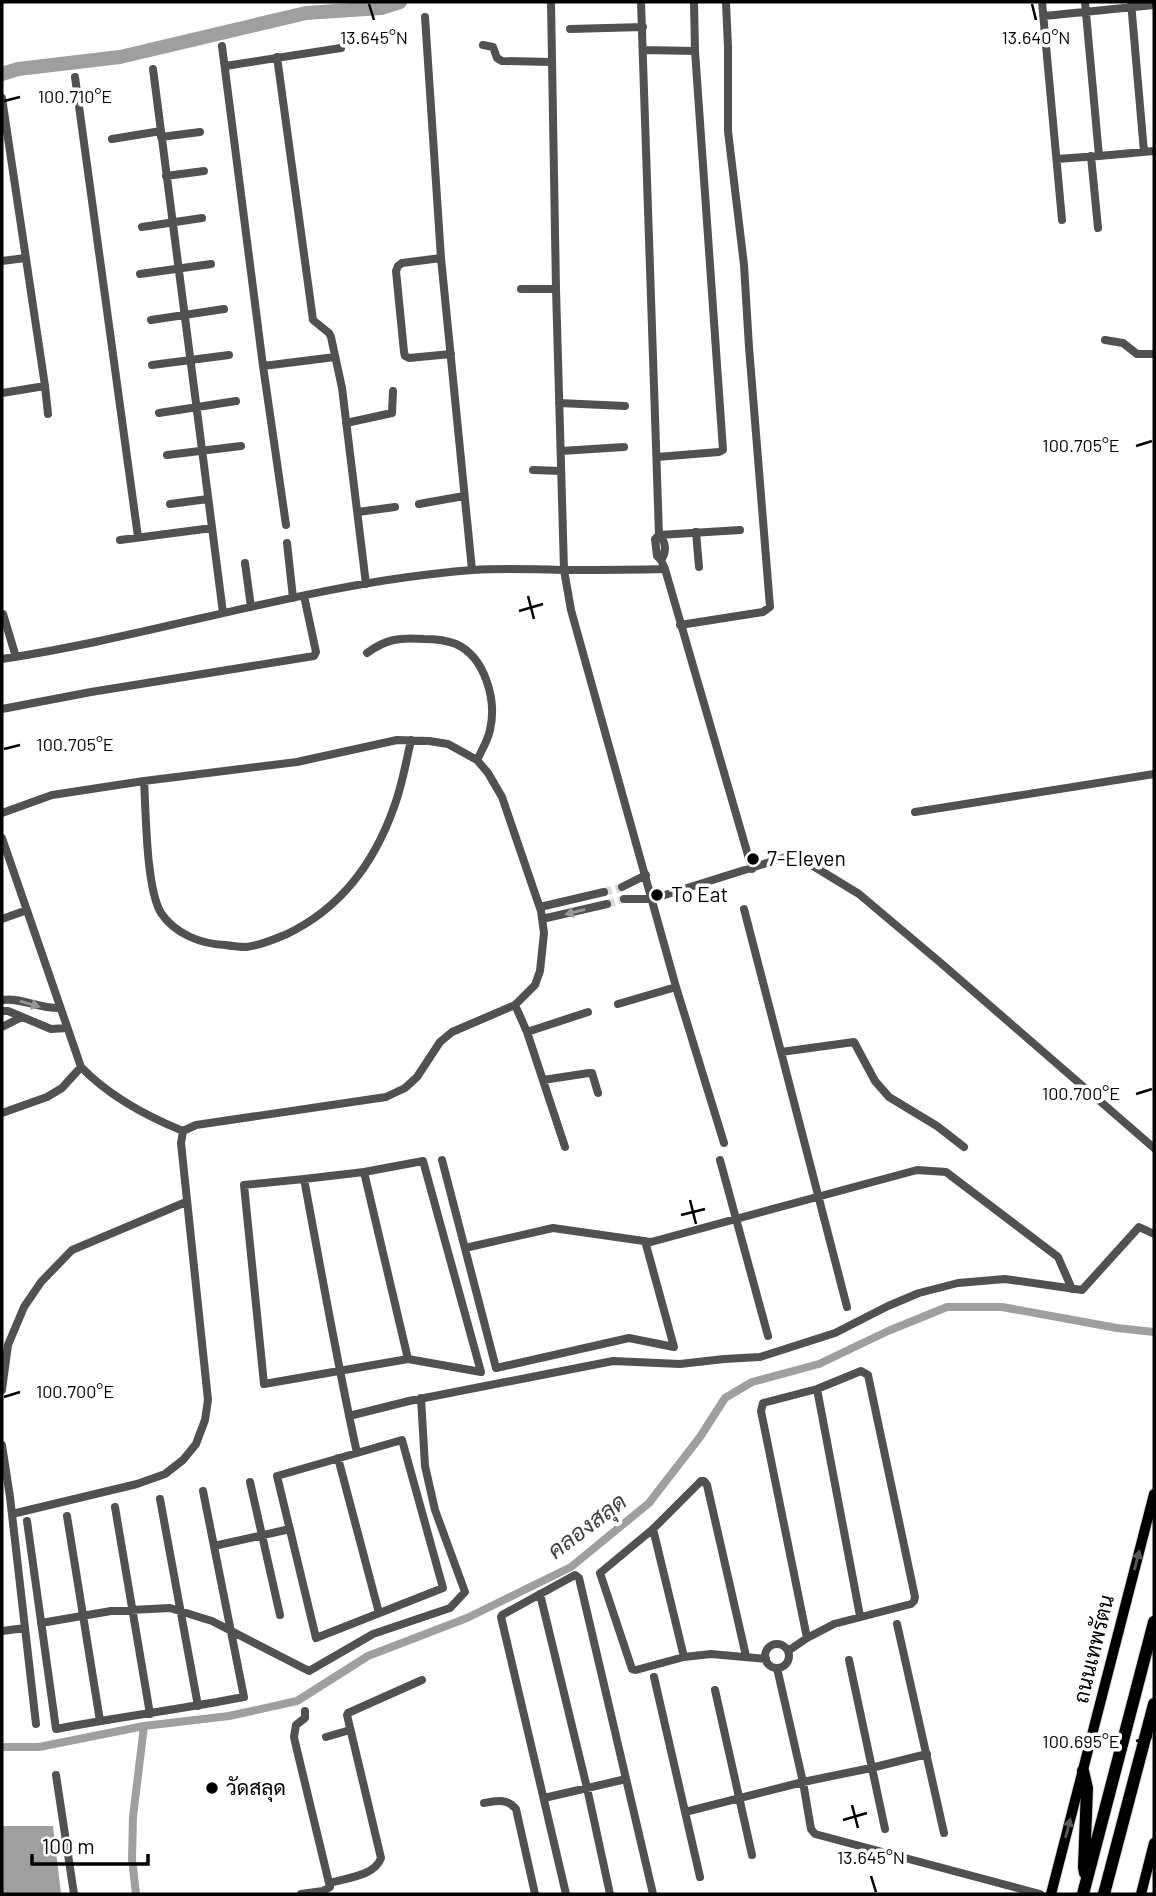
<svg xmlns="http://www.w3.org/2000/svg" width="1156" height="1896" font-family="Barlow,Sarabun,sans-serif">
	<rect width="100%" height="100%" fill="#fff"/>
	<!-- water -->
	<path fill="#9f9f9f" d="M2 1826H53L61 1894H2Z"/>
	<g fill="none" stroke-linecap="round" stroke-linejoin="round">
		<!-- canal -->
		<path stroke="#9f9f9f" stroke-width="8" d="M2 1747H39L144 1726 229 1716 297 1701 368 1656 467 1618 571 1567 649 1503 700 1437 725 1398 752 1382 819 1364 888 1331 947 1307H1002L1117 1328 1154 1332
			M136 1894 132 1859 133 1817 144 1726"/>
		<!-- river -->
		<path stroke="#9f9f9f" stroke-width="14" d="M2 74 18 69 120 57 306 13 381 8 400 2"/>
		<!-- minor-tunnel -->
		<path stroke="#d9d9d9" stroke-width="8" stroke-dasharray="8 4" stroke-linecap="butt" d="M604 892 622 887
			M607 904 624 899"/>
		<!-- major casing -->
		<g stroke="#dbdbdb" stroke-width="12">
			<path id="major" d="M1051 1894 1154 1494
				M1141 1894 1154 1843"/>
		</g>
		<!-- highway casing -->
		<g stroke="#dbdbdb" stroke-width="14">
			<path id="highway" d="M1083 1771 1087 1788 1084 1867 1085 1873
				M1083 1894 1154 1622
				M1104 1894 1154 1704"/>
		</g>
		<!-- minor -->
		<path stroke="#515151" stroke-width="8" d="M551 2 556 289 564 570 571 610 676 987 724 1143
			M641 2 659 535 655 539 657 556 661 560 665 569 752 869
			M1042 2 1062 220
			M1131 2 1144 152
			M1044 16 1154 5
			M425 17 441 258 472 570
			M570 29 643 27
			M483 45 493 47 497 58 502 61 551 62
			M222 46 263 366 286 525
			M644 50 695 51
			M277 57 313 320 329 333 331 337 342 388 366 584
			M225 66 341 48
			M153 69 223 613
			M75 77 138 537
			M2 98 45 386 2 393
			M161 137 200 132
			M112 139 161 131
			M1091 156 1098 228
			M1099 156 1154 151
			M1057 159 1099 156 1085 2
			M166 176 204 171
			M142 227 202 218
			M441 258 402 263 398 266 396 271 404 352 405 356 409 358 451 354
			M2 261 25 258
			M140 274 211 264
			M521 289H556
			M151 320 224 309
			M1105 340 1123 343 1137 354H1154
			M152 365 229 355
			M263 366 335 357
			M45 386 48 414
			M559 403 625 406
			M159 413 236 401
			M346 423 392 413 393 391
			M561 451 624 447
			M167 455 241 446
			M657 457 719 452 723 450 695 51 694 2
			M533 470 561 471
			M170 504 208 499
			M419 504 464 496
			M358 512 395 507
			M696 532 699 567
			M659 535 740 530
			M659 535C666 541 667 552 661 560
			M120 540 212 528
			M287 543 293 598
			M245 563 251 607
			M3 614 16 657
			M680 625 763 612 770 607 749 347 744 265 728 131V47L726 2
			M367 653C386 639 400 637 424 639 434 639 446 640 456 644 485 657 497 700 490 730 488 740 482 750 477 760
			M2 659C160 635 313 582 473 570 503 568 533 569 563 570 597 570 631 570 665 569
			M2 709 91 692 314 656 316 652 304 596
			M144 781C146 812 146 888 161 913 175 934 201 944 225 945 232 946 239 947 246 947 259 946 275 939 287 934 341 908 374 864 394 807 402 786 406 762 411 740
			M915 812 1154 774
			M2 813 52 795 144 781 297 762 397 740 429 741 448 744 477 760 488 773 502 797 541 911 544 933 540 971 535 985 515 1005 452 1032 440 1042 417 1077 405 1088 386 1097 196 1125 183 1131 181 1143 208 1400 205 1420 196 1444 183 1460 165 1474 137 1484 12 1514
			M2 838 81 1067C109 1096 146 1116 183 1131
			M622 887 646 875
			M624 899H652L786 857 793 856 800 858 859 894 942 964 1154 1148
			M540 907 604 892
			M744 909 847 1307
			M2 919 27 910
			M542 919 607 904
			M2 1000C21 997 39 1009 60 1008
			M618 1004 676 987
			M515 1005 527 1032 565 1147
			M2 1011H8L51 1029 67 1028
			M2 1027 22 1017
			M527 1032 588 1012
			M781 1052 854 1042 875 1081 889 1097 937 1126 964 1147
			M543 1080 589 1073H592L598 1093
			M2 1113 47 1097 62 1088 81 1067
			M442 1160 496 1368 629 1338 674 1347 645 1241
			M720 1160 768 1336
			M364 1172 408 1359
			M304 1179 244 1185 264 1384 408 1359 481 1372 423 1161 364 1172 304 1179C321 1270 337 1362 357 1453
			M465 1248 553 1228 651 1242 917 1170 946 1172 1058 1257 1072 1289
			M817 1389 860 1616
			M2 1390 8 1345 24 1307 41 1282 72 1250 186 1202
			M349 1416 409 1401 613 1361 680 1364 724 1359 760 1357 835 1333 888 1306 919 1293 958 1283 1005 1279 1082 1290 1139 1227 1154 1234
			M402 1440 443 1588 316 1638 277 1476Z
			M2 1445 10 1497 36 1724
			M338 1458 379 1613
			M250 1482 280 1615
			M160 1499 198 1706
			M115 1507 150 1714
			M67 1516 100 1721
			M27 1521 56 1729C119 1717 182 1709 244 1697L203 1491
			M653 1529 684 1657
			M214 1546 290 1529
			M540 1594 587 1788 610 1894
			M41 1623 111 1611 170 1608 212 1621 309 1671 373 1634 450 1608 465 1592 435 1510 425 1466 421 1398
			M897 1624 944 1833
			M2 1631 25 1628
			M765 1656a12 12 0 1 1 24 0a12 12 0 1 1-24 0Z
			M788 1651 807 1638 834 1624 911 1604 914 1601 915 1597 868 1375 861 1371 817 1389 763 1403 761 1411 807 1638
			M746 1656 707 1485 704 1481H701L653 1529 600 1573 632 1669 636 1670 684 1657 711 1654 766 1659
			M849 1660 885 1829
			M777 1668 803 1782 811 1829 815 1834 1040 1894
			M654 1677 700 1877
			M715 1690 752 1855
			M326 1737 350 1730
			M56 1775 74 1894
			M544 1798 626 1779
			M484 1803C497 1801 507 1798 516 1809L535 1894
			M685 1812 803 1782 871 1768 927 1754
			M329 1883C346 1878 375 1876 381 1858L347 1715 348 1713 422 1680
			M301 1894 323 1891 330 1887 296 1746 294 1737 296 1725 305 1718V1711
			M566 1894 501 1617 502 1615 575 1575 579 1578 653 1894"/>
		<!-- major -->
		<use href="#major" stroke="#000" stroke-width="10"/>
		<!-- highway -->
		<use href="#highway" stroke="#000" stroke-width="12"/>
	</g>
	<!-- one-way arrows -->
	<defs><path id="oneway-solid" d="M-6-.8H1V-3.2L6.5 0L1 3.2V.8H-6Z" transform="scale(1.75)"/></defs>
	<g fill="#979797">
		<use href="#oneway-solid" transform="translate(575 912) rotate(166)"/>
		<use href="#oneway-solid" transform="translate(30 1004) rotate(16)"/>
	</g>
	<g fill="#595959">
		<use href="#oneway-solid" transform="translate(1137 1560) rotate(-75)"/>
		<use href="#oneway-solid" transform="translate(1068 1828) rotate(-76)"/>
	</g>
	<!-- ticks -->
	<path fill="none" stroke="#000" stroke-width="2.5" d="M369 4 374 20M1032 4 1036 20M4 101 20 97M1136 446 1152 441M528 596 534 619M519 611 543 604M4 749 20 745M1136 1094 1152 1089M690 1200 696 1224M681 1215 705 1209M4 1397 20 1392M1136 1741 1152 1737M852 1805 858 1828M843 1820 867 1813M871 1876 876 1892"/>
	<!-- markers -->
	<g fill="#000" stroke="#fff" stroke-width="2.5">
		<circle cx="753" cy="859" r="7"/>
		<circle cx="657" cy="895" r="7"/>
		<circle cx="212" cy="1788" r="7"/>
	</g>
	<g text-anchor="middle" stroke-width="7" stroke-linejoin="round" paint-order="stroke">
		<!-- poi labels -->
		<g font-size="21" fill="#000" stroke="#fff" text-anchor="start">
			<text x="767" y="866">7-Eleven</text>
			<text x="671" y="902">To Eat</text>
			<text x="226" y="1795">วัดสลุด</text>
		</g>
		<!-- street labels -->
		<g font-size="21" fill="#000" stroke="#fff">
			<text transform="translate(1094 1649) rotate(-76)" y="7">ถนนเทพรัตน</text>
		</g>
		<!-- water labels -->
		<g font-size="23" font-style="italic" fill="#404040" stroke="#fff">
			<text transform="translate(587 1526) rotate(-37)" y="8">คลองสลุด</text>
		</g>
	</g>
	<g font-size="18" text-anchor="middle" fill="#000" stroke="#fff" stroke-width="7" stroke-linejoin="round" paint-order="stroke">
		<text x="374" y="44">13.645°N</text>
		<text x="1036" y="44">13.640°N</text>
		<text x="75" y="103">100.710°E</text>
		<text x="1081" y="452">100.705°E</text>
		<text x="75" y="751">100.705°E</text>
		<text x="1081" y="1100">100.700°E</text>
		<text x="75" y="1398">100.700°E</text>
		<text x="1081" y="1748">100.695°E</text>
		<text x="871" y="1864">13.645°N</text>
	</g>
	<!-- border -->
	<rect width="1156" height="1896" fill="none" stroke="#000000" stroke-width="7"/>
	<!-- scale -->
	<path d="M32 1854v10h116v-10" fill="none" stroke="#000000" stroke-width="3.5"/>
	<text x="42" y="1854" font-size="21" fill="#000000" stroke="#ffffff" stroke-width="5" paint-order="stroke">100 m</text>
</svg>
